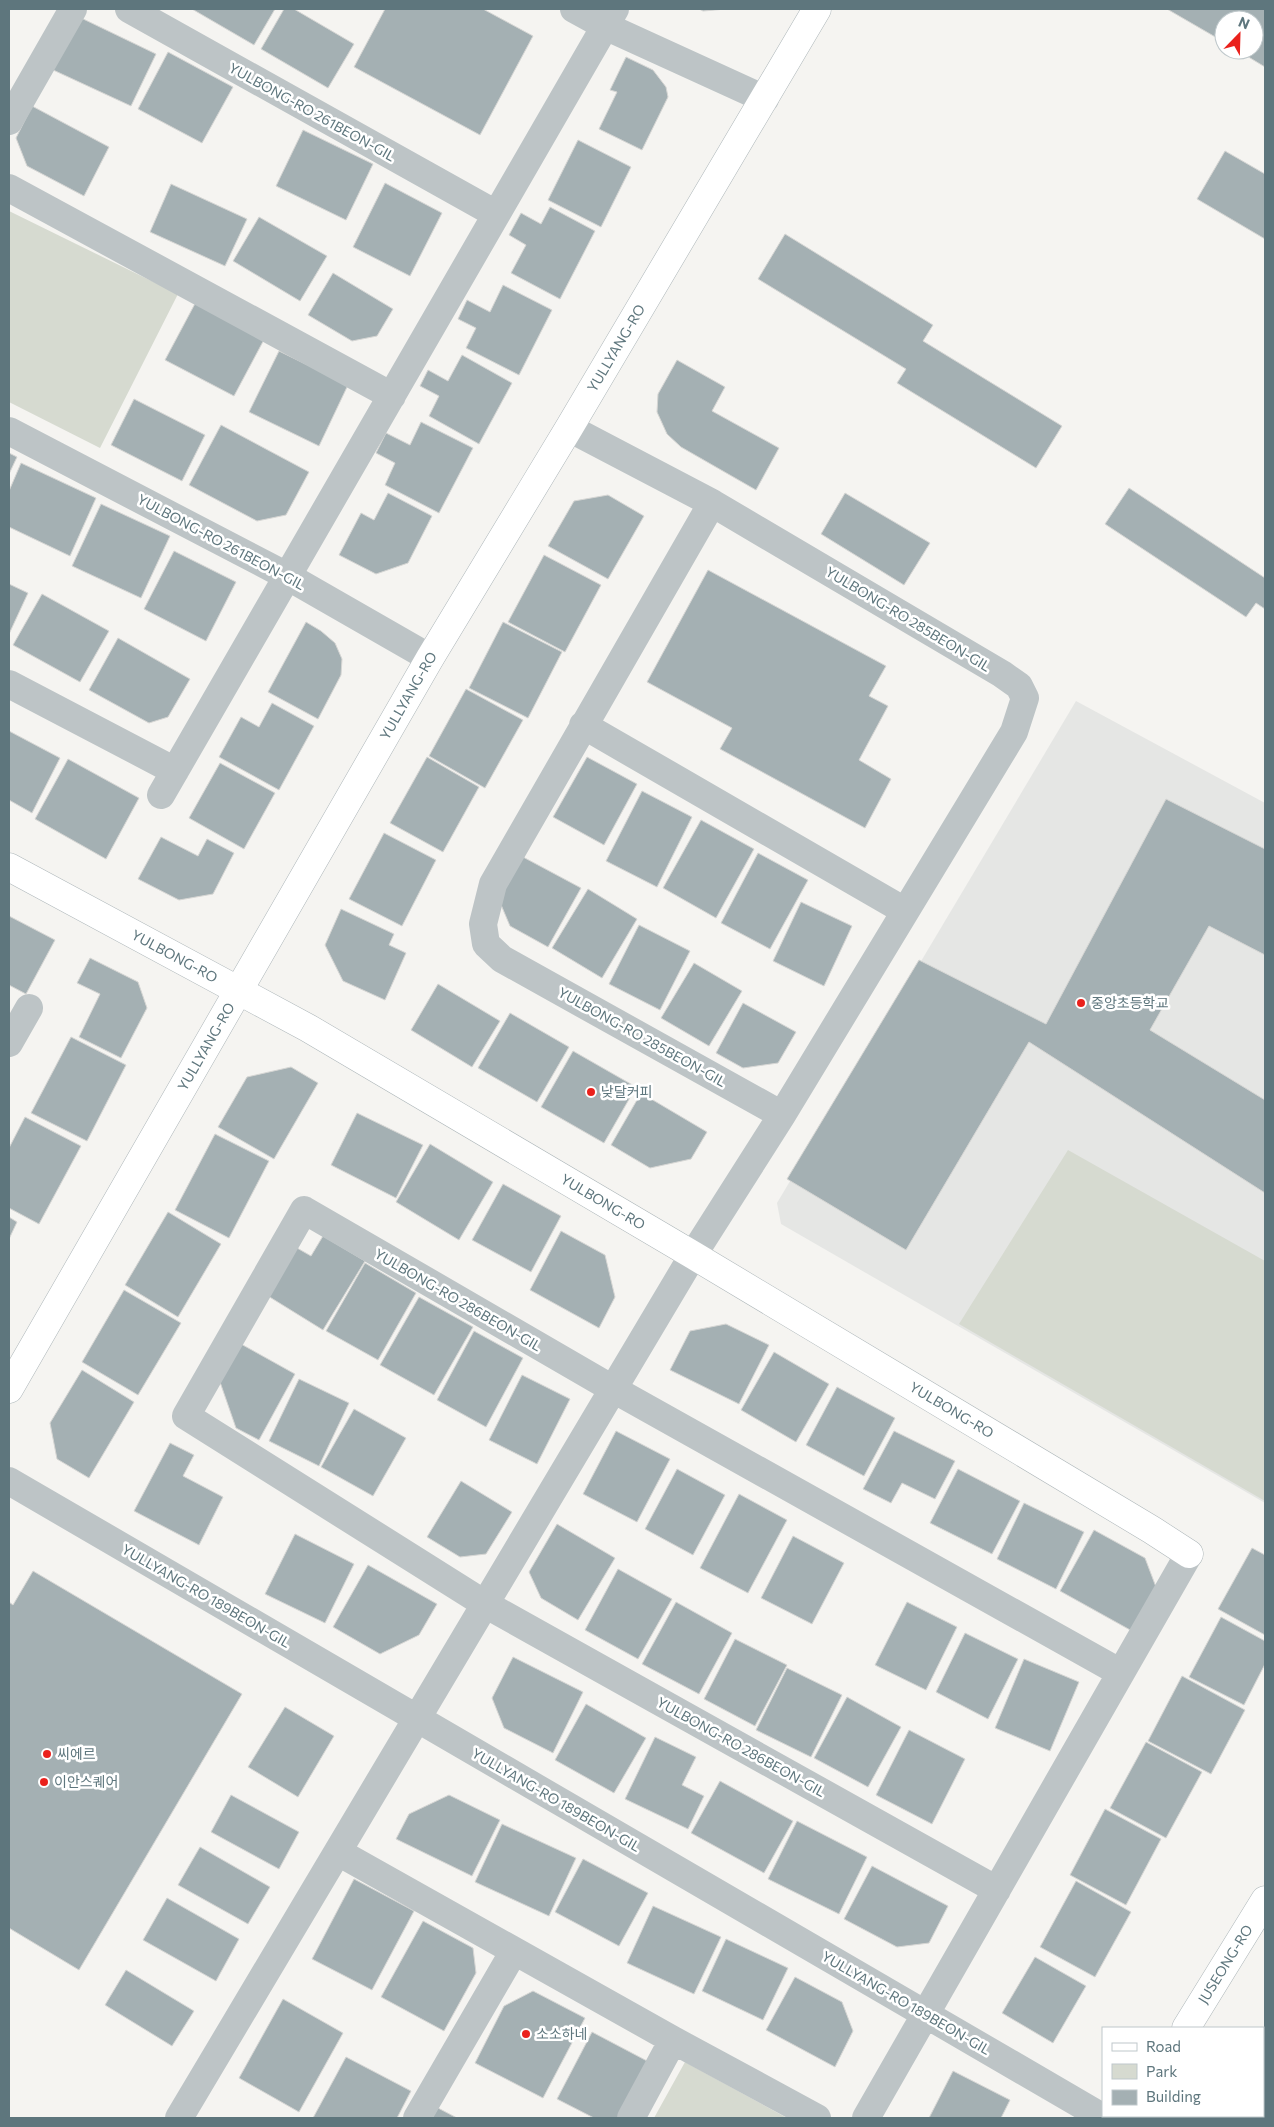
<svg xmlns="http://www.w3.org/2000/svg" width="1274" height="2127" font-family="Commissioner,'Noto Sans KR',sans-serif">
	<rect width="100%" height="100%" fill="#f5f4f1"/>
	<!-- built -->
	<path fill="#e5e6e4" d="M1076 701 1265 803V1503L781 1224 777 1203Z"/>
	<!-- green -->
	<path fill="#d6dad0" d="M9 211 178 294 100 448 9 402Z
		M1068 1150 1265 1261V1501L959 1324Z
		M1265 2036V2118H1218L1220 2116H1263V2040Z
		M685 2062 787 2118H654Z"/>
	<!-- building -->
	<path fill="#a4b0b3" stroke="#d6d6d4" d="M192 9H275L254 45Z
		M284 9H294L354 44 328 88 261 49Z
		M385 9H483L533 36 480 135 354 67Z
		M699 9H726L703 11Z
		M1167 9H1265V67L1237 50H1254V20H1224V42Z
		M77 16 156 54 131 106 51 69Z
		M168 52 233 87 202 143 138 109Z
		M626 57 653 70 666 87 668 97 642 150 599 129 617 92 610 90Z
		M32 106 109 147 84 196 27 166 16 138Z
		M303 130 373 164 346 220 276 186Z
		M578 140 631 167 601 227 548 200Z
		M1225 151 1265 174V239L1197 199Z
		M385 183 442 213 410 276 353 247Z
		M171 184 247 219 225 266 150 232Z
		M550 207 595 231 560 299 511 273 526 245 509 235 521 213 541 224Z
		M259 217 327 256 300 301 233 261Z
		M785 234 933 325 923 341 1062 426 1036 468 897 383 906 369 758 279Z
		M333 273 393 309 377 336 352 341 308 315Z
		M503 285 552 310 519 375 466 348 476 328 458 319 467 300 490 312Z
		M198 298 267 334 234 396 165 360Z
		M279 351 348 385 319 446 249 412Z
		M462 355 512 383 479 444 429 416 439 396 420 386 428 370 448 381Z
		M677 360 725 387 712 411 779 448 756 490 681 447 667 434 657 412 658 394Z
		M134 399 205 435 182 481 111 445Z
		M421 422 473 448 439 513 385 485 395 463 376 453 386 433 410 445Z
		M221 425 309 472 286 515 257 521 189 485Z
		M9 453 17 457 9 474Z
		M21 463 96 498 70 556 9 527V491Z
		M1129 488 1265 578V609L1256 603 1246 617 1105 524Z
		M388 493 432 516 408 563 376 574 339 555 361 513 374 520Z
		M845 493 930 543 904 585 821 534Z
		M608 495 644 516 608 579 548 546 574 501Z
		M101 504 170 536 141 598 72 566Z
		M174 551 236 582 206 641 144 609Z
		M544 555 601 585 565 652 508 622Z
		M708 570 886 666 869 696 888 706 859 760 891 779 865 828 720 749 732 728 647 682Z
		M9 584 28 593 9 634Z
		M42 594 109 631 80 682 13 645Z
		M306 622 321 631 335 643 342 659 341 675 318 719 268 692Z
		M503 622 562 652 528 718 469 688Z
		M118 638 190 679 168 717 149 723 89 690Z
		M466 689 523 720 485 788 429 756Z
		M272 703 314 726 279 790 219 757 241 717 259 727Z
		M9 731 60 758 32 813 9 800Z
		M427 757 479 787 443 852 390 823Z
		M587 757 637 784 604 845 553 817Z
		M68 759 139 798 106 859 35 819Z
		M220 763 275 793 244 849 189 818Z
		M642 791 692 817 657 887 606 861Z
		M1166 799 1265 849V955L1209 926 1150 1030 1265 1100V1193L1029 1042 906 1250 787 1179 919 960 1046 1024Z
		M701 820 754 849 716 918 663 888Z
		M384 833 436 860 402 926 349 899Z
		M161 837 198 856 207 839 234 853 213 894 179 900 138 879Z
		M758 853 808 880 770 949 721 923Z
		M523 857 581 888 548 947 510 926 499 900Z
		M588 889 637 919 602 978 552 948Z
		M801 902 852 926 824 986 773 961Z
		M341 909 394 934 389 945 406 953 385 1000 343 981 325 945Z
		M9 916 55 940 26 994 9 985Z
		M639 925 690 951 660 1010 609 984Z
		M90 958 138 982 147 1008 121 1058 79 1037 100 994 77 983Z
		M694 963 742 991 709 1046 661 1018Z
		M438 984 500 1021 472 1067 411 1030Z
		M743 1003 796 1032 778 1063 743 1068 716 1053Z
		M510 1013 569 1047 537 1102 478 1068Z
		M71 1037 126 1065 87 1141 31 1113Z
		M573 1051 636 1087 604 1143 541 1107Z
		M291 1067 318 1083 274 1159 218 1127 247 1077Z
		M641 1093 707 1132 691 1159 650 1168 611 1145Z
		M357 1113 423 1145 396 1198 331 1165Z
		M25 1117 81 1146 39 1224 9 1208V1148Z
		M215 1134 269 1161 229 1238 175 1210Z
		M430 1144 493 1182 459 1240 396 1202Z
		M503 1184 561 1216 531 1272 472 1240Z
		M168 1212 221 1244 178 1317 125 1285Z
		M9 1217 17 1222 9 1239Z
		M561 1231 605 1255 615 1297 599 1328 530 1290Z
		M323 1236 365 1261 323 1330 268 1296 297 1248 311 1256Z
		M365 1263 416 1293 378 1360 326 1331Z
		M124 1290 181 1323 138 1395 82 1362Z
		M419 1297 473 1327 434 1395 380 1365Z
		M726 1324 769 1345 739 1404 670 1370 690 1331Z
		M474 1331 523 1358 486 1427 437 1400Z
		M241 1344 295 1374 259 1440 236 1428 220 1382Z
		M774 1352 829 1384 796 1442 741 1410Z
		M82 1370 134 1402 89 1478 57 1459 50 1423Z
		M522 1375 570 1399 537 1464 489 1440Z
		M299 1379 349 1403 319 1466 269 1441Z
		M837 1387 895 1418 864 1476 806 1445Z
		M354 1409 406 1438 373 1496 321 1467Z
		M616 1431 670 1459 637 1522 583 1494Z
		M894 1431 955 1461 935 1499 902 1483 891 1503 863 1489Z
		M170 1443 194 1455 183 1476 223 1497 199 1545 134 1511Z
		M677 1469 725 1495 693 1555 645 1529Z
		M958 1469 1020 1501 992 1554 930 1523Z
		M461 1481 512 1512 486 1554 460 1557 427 1537Z
		M739 1494 787 1520 748 1593 700 1568Z
		M1024 1503 1084 1532 1056 1589 997 1559Z
		M557 1524 615 1558 578 1620 541 1598 529 1572Z
		M1094 1530 1145 1558 1156 1587 1132 1631 1060 1591Z
		M295 1534 354 1564 325 1623 265 1594Z
		M793 1536 844 1563 812 1624 761 1598Z
		M1252 1548 1265 1555V1635L1218 1609Z
		M368 1565 437 1604 419 1635 380 1654 333 1627Z
		M618 1569 672 1599 638 1659 585 1630Z
		M33 1571 242 1694 79 1970 9 1928V1602L13 1605Z
		M676 1602 732 1633 699 1694 642 1664Z
		M907 1602 957 1627 926 1690 875 1665Z
		M1221 1617 1265 1641V1664L1244 1705 1189 1677Z
		M965 1633 1018 1659 988 1719 936 1692Z
		M735 1639 787 1665 755 1726 704 1699Z
		M513 1657 583 1692 553 1753 504 1728 492 1698Z
		M1024 1659 1079 1682 1050 1751 995 1728Z
		M787 1668 842 1695 811 1757 756 1730Z
		M1182 1676 1245 1710 1211 1774 1148 1741Z
		M847 1697 901 1727 868 1787 814 1758Z
		M586 1704 646 1738 614 1793 555 1760Z
		M285 1707 334 1736 298 1797 248 1767Z
		M909 1730 965 1759 932 1824 876 1795Z
		M655 1737 696 1757 682 1785 704 1796 688 1829 625 1799Z
		M1146 1742 1202 1772 1166 1838 1110 1808Z
		M720 1781 793 1821 764 1873 691 1833Z
		M231 1795 299 1832 279 1869 211 1832Z
		M449 1795 500 1820 472 1876 396 1839 409 1814Z
		M1105 1809 1161 1839 1126 1905 1070 1875Z
		M797 1821 867 1857 839 1914 768 1879Z
		M502 1824 576 1858 549 1916 475 1882Z
		M200 1847 270 1887 248 1924 178 1885Z
		M583 1859 648 1893 619 1946 555 1912Z
		M872 1866 948 1906 929 1943 897 1947 844 1919Z
		M354 1879 414 1911 372 1990 312 1959Z
		M1076 1881 1131 1912 1095 1977 1040 1947Z
		M167 1898 239 1939 216 1981 143 1940Z
		M653 1906 721 1937 694 1994 627 1963Z
		M423 1921 473 1948 476 1973 444 2031 381 1997Z
		M726 1939 788 1968 763 2020 702 1991Z
		M1035 1957 1086 1986 1053 2043 1002 2013Z
		M126 1970 194 2011 172 2046 105 2005Z
		M795 1977 842 2002 853 2031 835 2067 766 2030Z
		M533 1991 585 2018 543 2098 475 2063 504 2006Z
		M283 1999 343 2033 299 2112 239 2078Z
		M592 2032 649 2062 620 2118H594L557 2099Z
		M346 2057 411 2091 397 2118H313Z
		M953 2071 1010 2100 1001 2118H929Z
		M438 2108 457 2118H432Z"/>
	<g fill="none" stroke-linecap="round" stroke-linejoin="round">
		<!-- secondary casing -->
		<g stroke="#adb6b9" stroke-width="29">
			<g id="secondary">
				<path id="s1" d="M9 867 308 1028 693 1255 1152 1530 1189 1554"/>
				<path id="s2" d="M9 1389 430 658 569 428 817 9"/>
				<path id="s3" d="M1186 2028 1265 1900"/>
				<path d="M1131 2118 1132 2116"/>
			</g>
		</g>
		<!-- street -->
		<path stroke="#bdc4c6" stroke-width="28" d="M129 9 496 214
			M574 9 605 26 765 99
			M9 121 73 9
			M9 188 392 396
			M9 431 287 576 430 658
			M712 503 493 884 483 924 486 944 502 959 782 1115
			M9 684 175 771
			M583 725 905 911
			M161 795 615 9
			M9 1043 29 1008
			M9 1481 1104 2118
			M338 1852 673 2040 817 2118
			M997 1890 485 1604 186 1416 304 1210 613 1389 1121 1673
			M179 2118 693 1255 782 1115 1014 732 1025 698 1019 686 1002 674 712 503 569 428
			M417 2118 514 1951
			M631 2118 673 2040
			M866 2118 1189 1554"/>
		<!-- secondary -->
		<use href="#secondary" stroke="#fff" stroke-width="28"/>
	</g>
	<!-- markers -->
	<g fill="#ea211c" stroke="#fff" stroke-width="2">
		<circle cx="1081" cy="1003" r="5"/>
		<circle cx="591" cy="1092" r="5"/>
		<circle cx="47" cy="1754" r="5"/>
		<circle cx="44" cy="1782" r="5"/>
		<circle cx="526" cy="2034" r="5"/>
	</g>
	<g text-anchor="middle" stroke-width="5" stroke-linejoin="round" paint-order="stroke">
		<!-- street labels -->
		<g font-size="14" fill="#5e767d" stroke="#fff">
			<text transform="translate(312 112) rotate(29)" y="5">YULBONG-RO 261BEON-GIL</text>
			<text dy="5" stroke="none"><textPath href="#s2" startOffset="1205">YULLYANG-RO</textPath></text>
			<text transform="translate(221 542) rotate(28)" y="5">YULBONG-RO 261BEON-GIL</text>
			<text transform="translate(908 619) rotate(31)" y="5">YULBONG-RO 285BEON-GIL</text>
			<text dy="5" stroke="none"><textPath href="#s2" startOffset="800">YULLYANG-RO</textPath></text>
			<text dy="5" stroke="none"><textPath href="#s1" startOffset="188">YULBONG-RO</textPath></text>
			<text transform="translate(642 1037) rotate(29)" y="5">YULBONG-RO 285BEON-GIL</text>
			<text dy="5" stroke="none"><textPath href="#s2" startOffset="395">YULLYANG-RO</textPath></text>
			<text dy="5" stroke="none"><textPath href="#s1" startOffset="682">YULBONG-RO</textPath></text>
			<text transform="translate(458 1300) rotate(30)" y="5">YULBONG-RO 286BEON-GIL</text>
			<text dy="5" stroke="none"><textPath href="#s1" startOffset="1088">YULBONG-RO</textPath></text>
			<text transform="translate(206 1596) rotate(30)" y="5">YULLYANG-RO 189BEON-GIL</text>
			<text transform="translate(741 1747) rotate(29)" y="5">YULBONG-RO 286BEON-GIL</text>
			<text transform="translate(556 1800) rotate(30)" y="5">YULLYANG-RO 189BEON-GIL</text>
			<text dy="5" stroke="none"><textPath href="#s3" startOffset="75">JUSEONG-RO</textPath></text>
			<text transform="translate(906 2003) rotate(30)" y="5">YULLYANG-RO 189BEON-GIL</text>
		</g>
		<!-- poi labels -->
		<g font-size="14" fill="#5e767d" stroke="#fff" text-anchor="start">
			<text x="1091" y="1008">중앙초등학교</text>
			<text x="601" y="1097">낮달커피</text>
			<text x="57" y="1759">씨에르</text>
			<text x="54" y="1787">이안스퀘어</text>
			<text x="536" y="2039">소소하네</text>
		</g>
	</g>
	<!-- border -->
	<rect width="1274" height="2127" fill="none" stroke="#5e767d" stroke-width="20"/>
	<!-- legend -->
	<rect x="1102" y="2027" width="162" height="90" fill="#ffffff" stroke="#bfc8cb"/>
	<rect x="1112" y="2043" width="25" height="8" fill="#ffffff" stroke="#bfc8cb"/>
	<text x="1146" y="2052" font-size="15" fill="#5e767d">Road</text>
	<rect x="1112" y="2064" width="25" height="15" fill="#d6dad0" stroke="#bfc8cb"/>
	<text x="1146" y="2077" font-size="15" fill="#5e767d">Park</text>
	<rect x="1112" y="2090" width="25" height="15" fill="#a4b0b3" stroke="#bfc8cb"/>
	<text x="1146" y="2102" font-size="15" fill="#5e767d">Building</text>
	<!-- north arrow -->
	<g transform="translate(1239 35) rotate(23)"><circle r="24" fill="#ffffff" stroke="#bfc8cb"/>
	<path d="M0-4L9 19L0 12L-9 19Z" fill="#ea211c"/>
	<text y="-8" font-size="14" font-weight="bold" text-anchor="middle" fill="#5e767d">N</text>
	</g>
</svg>
